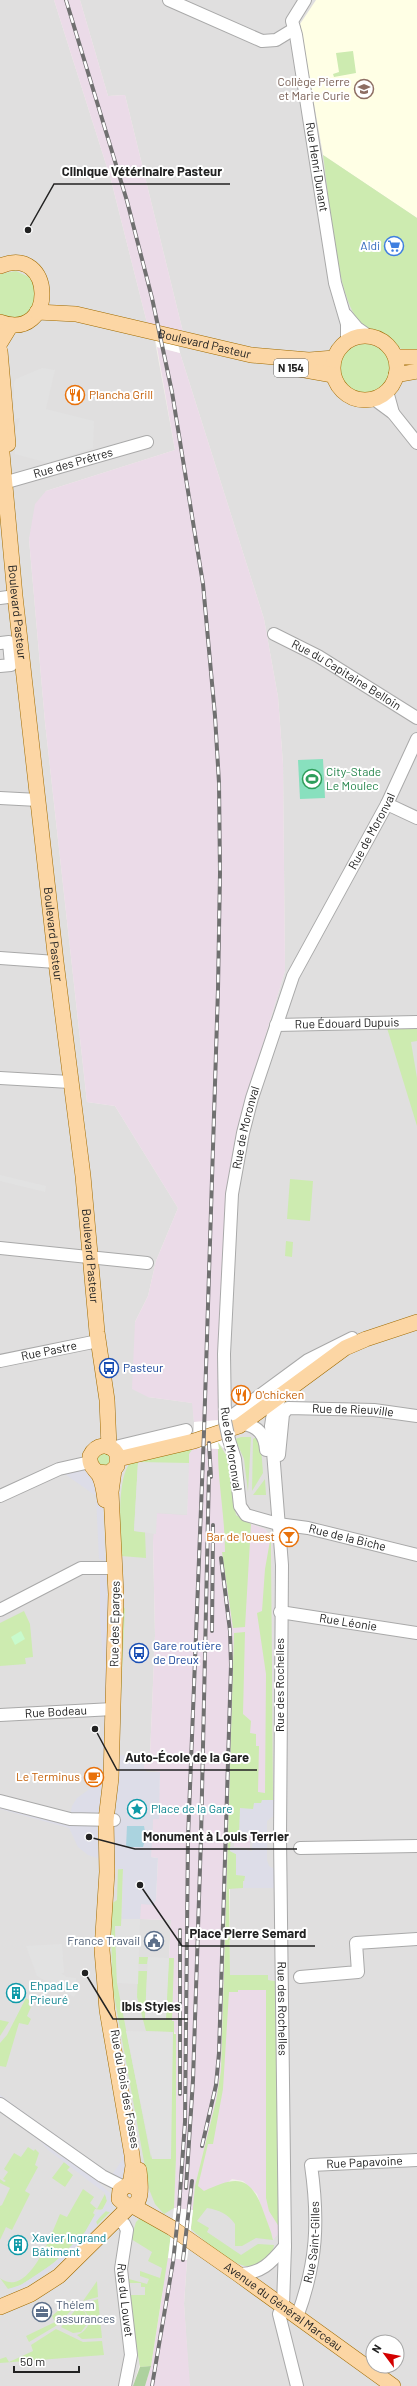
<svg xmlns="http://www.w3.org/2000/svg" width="417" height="2386" font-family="Barlow,sans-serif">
	<rect width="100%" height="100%" fill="#f2efe9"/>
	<!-- residential -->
	<path fill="#e0dfdf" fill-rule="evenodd" d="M0 0H54L111 180 147 323 152 325 175 450 46 491 29 539 45 722 87 1102 115 1106 178 1208 156 1261 148 1296 135 1322 148 1397 193 1403 194 1422 193 1448 189 1463 187 1515 156 1534 153 1541 155 1635 150 1756 160 1772 151 1857 141 1919 171 1920 169 1958 176 2157 174 2208 166 2281 133 2386H0Z
		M80 0H417V2386H190L189 2383 184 2304 187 2260 193 2210 204 2191 273 2239 281 2230 275 1981 268 1980V1975H230V1843H233L230 1839 272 1539 265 1529 243 1521 236 1515 228 1458 218 1441 226 1195 236 1133 285 971 283 764 278 697 264 619 180 353 175 330 183 332 125 95 108 96ZM373 2342H397V2366H373Z"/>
	<!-- industrial -->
	<path fill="#ebdbe8" d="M54 0H80L108 96 125 95 183 332 147 323 111 180Z
		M157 347 180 353 264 619 278 697 283 764 285 971 236 1133 226 1195 220 1420 194 1422 192 1403 148 1397 132 1389 135 1322 148 1296 156 1261 178 1208 115 1106 87 1102 45 722 29 539 35 504 46 491 175 450Z
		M194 1448H223L229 1464 236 1515 243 1521 265 1529 272 1539 273 1800H262L234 1836 250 1835V1848L234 1847V1843H230V1851L236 1854V1875L245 1881H243V1888L229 1889 230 1975H268V1980L275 1981 281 2230 273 2240 257 2194 243 2181 232 2179 193 2210 174 2208 176 2157V2034L166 2020 171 1920 140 1919 141 1903 150 1904 156 1900 158 1858 151 1857 153 1819H158L160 1772 144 1769V1762L148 1759 160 1760V1757L150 1756 155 1635 153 1540 156 1513 187 1515 189 1454Z
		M168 2258 187 2260 184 2304 190 2386H145L151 2366Z"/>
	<!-- education -->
	<path fill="#ffffe5" d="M316 0H417V218L323 155 300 24Z"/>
	<!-- grass -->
	<path fill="#cdebb0" d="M353 51 356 73 334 77 333 74 339 72 336 53Z
		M323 155 417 218V351C395 350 401 347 385 337 378 332 369 332 363 326 335 301 329 194 323 155Z
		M16 271 31 278 37 290 31 311 20 318 0 315V274Z
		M340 369a25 25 0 1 1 50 0a25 25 0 1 1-50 0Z
		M387 1028H417V1041L411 1042 417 1078V1126Z
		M290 1179 313 1181 310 1221 287 1219Z
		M286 1241 293 1242 292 1257 285 1256Z
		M241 1437H251L248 1492 244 1459 235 1439Z
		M256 1437 261 1447 263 1473 252 1491 253 1439Z
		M218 1442 228 1458 236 1515 251 1524 245 1627 233 1628 222 1552H225C225 1515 217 1479 218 1442Z
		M193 1448 189 1454V1463H138L134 1531 145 1532 146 1558 121 1556C121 1533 116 1481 130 1463Z
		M102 1452 110 1454 111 1465 99 1467 96 1457Z
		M265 1479 266 1495H253Z
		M271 1535 273 1800H262V1803L254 1809 239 1834 231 1835 230 1851 236 1854V1875H245V1881H243V1888L229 1889 230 1975H268V1980L275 1981 281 2230 269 2211 266 2198V1990H238V1992H229L223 2089 213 2144H208L198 2186 204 2191C237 2175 251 2175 264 2213 267 2222 271 2230 273 2240L256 2238 242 2246H235V2224C228 2214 219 2210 207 2208L197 2221 209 2228 207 2232 241 2255 258 2244 274 2245C273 2252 270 2255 265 2261 247 2282 205 2241 191 2229L195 2186 216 2101 221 2071 234 1633 245 1632 243 1714 251 1721 250 1733 256 1734V1746H259L258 1792 265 1793 266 1674 257 1613 262 1611 265 1569Z
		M119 1600 125 1609 119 1740Z
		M24 1611 30 1624 33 1657 25 1658 26 1664 0 1666V1623Z
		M118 1869H123L121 1926H115L117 1983 151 2158 172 2032 146 2031 137 1997 138 1971H147L145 2019 165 2020 169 1958H174L172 2021H174V2034H176V2157L174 2208 164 2214 155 2204 149 2189 112 1984 111 1904 117 1900Z
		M139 1957H148L147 1964H138Z
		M26 1998 30 2001 28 2004 31 2007 27 2016 31 2019 28 2025 19 2023 6 2067 0 2066V2043L7 2035Z
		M0 2020 9 2022 0 2036Z
		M28 2147 34 2151 35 2149 39 2153 35 2165 38 2167 25 2191 30 2194 12 2230 6 2227 0 2240V2206L2 2205 10 2188 0 2183V2179L4 2182 6 2181 3 2179 8 2172 4 2169 14 2153 21 2157Z
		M64 2162 70 2167 67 2170 73 2175 65 2187 52 2178Z
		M83 2189 94 2197 90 2203 97 2209 105 2194 107 2201 102 2210 95 2209 93 2213 95 2215C92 2219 90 2224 87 2229 79 2245 26 2288 8 2289L0 2278C29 2300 52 2232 60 2214L67 2217Z
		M105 2211 110 2212 97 2225 96 2221Z
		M140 2218 171 2237 151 2366 140 2367 129 2300V2295H145V2287H141V2283H129V2279L147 2284 149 2279 140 2276V2271L160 2278 162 2268 148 2261 152 2252 131 2239 136 2222Z
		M97 2281 98 2297 83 2301Z
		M98 2299 102 2338 82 2339 77 2335C93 2328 91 2316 80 2305Z
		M69 2301 74 2307 59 2324 29 2342 26 2336 55 2322 52 2316Z
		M77 2308 85 2312 88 2323 81 2332 73 2333 61 2327Z
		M56 2329 83 2342 102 2341 104 2355 0 2363V2359L6 2357 9 2362 33 2351 31 2345Z"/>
	<!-- forest -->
	<path fill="#add19e" d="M151 2366 145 2386H133L140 2367Z"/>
	<!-- park -->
	<path fill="#c8facc" d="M21 1631 25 1639 15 1645 11 1637Z"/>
	<!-- pitch -->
	<path fill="#88e0be" d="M323 759 325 798 300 799 298 760Z"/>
	<!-- parking -->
	<path fill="#e2e2e2" d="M42 368 55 370 46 409 94 421 93 448 48 463 15 454 14 439 20 418 14 419V383L16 379Z
		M0 1175 46 1186 45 1192 0 1181Z
		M138 1462 189 1463 187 1515 157 1513 156 1534 134 1531Z
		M122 1919H140L138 1984 117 1983 115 1926H121Z
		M62 1944 64 1973H61L67 1977 76 1978 77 1992 74 1997 37 1976 26 1946Z
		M148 1957 169 1958 166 2020H145Z
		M126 2031 173 2032 171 2159H152Z"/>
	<!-- plaza -->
	<path fill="#dddde8" d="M84 1467 102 1490 105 1561 99 1559 96 1496 62 1472Z
		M100 1571 106 1574 111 1621 108 1780 101 1812 96 1814 70 1815 72 1806 77 1798 102 1780 105 1660 103 1659 100 1619Z
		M115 1755 161 1757V1760L148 1759 144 1762V1769L147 1772H160L159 1819H153L151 1857 158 1858 156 1900 153 1905 141 1904 140 1919H122L123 1869 112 1870 116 1804Z
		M262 1800H278L276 1814 267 1821V1860L269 1866 278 1871V1888H243L245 1876 236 1875V1854L230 1851V1847L252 1851 253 1832 234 1836V1840L230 1839 231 1835 239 1834 240 1808 253 1809 254 1803H261Z
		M0 1806 101 1827 102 1903 129 2153 125 2177 121 2180H118L60 2140 0 2097V2095L112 2175 122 2160 119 2115 96 1981 100 1859 88 1855 78 1847 69 1828 0 1809Z
		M0 2108 51 2145 52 2149 61 2157 66 2156 90 2174 111 2194 112 2208 110 2212 106 2211 100 2217 96 2222 97 2225 60 2263 28 2285 11 2290 8 2289 21 2285 54 2263 85 2232 97 2211 103 2209 107 2201 105 2193 48 2150 40 2141 0 2112Z"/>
	<!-- water -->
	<path fill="#aad3df" d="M127 1826H144L146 1837 143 1847H126Z"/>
	<!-- pier -->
	<path fill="#fff" d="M152 325 175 330 180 353 157 347Z
		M220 1420 233 1432 235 1439 223 1448 218 1442 219 1449 194 1448V1422Z
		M174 2208 193 2210 187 2260 168 2258Z"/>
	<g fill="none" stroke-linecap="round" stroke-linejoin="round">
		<!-- minor casing -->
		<g stroke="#a9a9a9" stroke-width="14">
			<g id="minor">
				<path d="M169 0 262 41 276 40 294 29"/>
				<path id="s1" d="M305 0 292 21 296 35 335 283 347 324V341"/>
				<path d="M346 315 357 328 367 335"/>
				<path d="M387 391 393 413"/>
				<path d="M374 399 393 413 417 443"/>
				<path id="s2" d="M0 484 147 442"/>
				<path d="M0 598 15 596"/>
				<path id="s3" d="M274 634 318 656 417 718"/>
				<path d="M0 643 9 642 11 665 0 666"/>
				<path d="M0 798 38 800"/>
				<path d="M387 804 417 818"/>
				<path d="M0 958 56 962"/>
				<path id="s4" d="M276 1025 417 1022"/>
				<path d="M0 1078 70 1082"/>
				<path d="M0 1248 147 1263"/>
				<path id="s5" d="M0 1361 98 1341"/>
				<path id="s6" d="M281 1396 273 1413 271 1426 282 1565 280 1838 285 2246 283 2306 279 2314 297 2386"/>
				<path id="s7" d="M225 1421 224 1354 232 1194 243 1133 252 1098 293 976 387 804 417 739"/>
				<path d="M225 1421 308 1360 352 1338"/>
				<path d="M243 1424C258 1426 265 1435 266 1450"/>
				<path id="s8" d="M229 1440 235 1459 240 1506 246 1515 278 1524 308 1528 417 1555"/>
				<path d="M111 1448 186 1430"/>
				<path id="s9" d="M279 1455 283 1414 288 1408 374 1410 417 1416"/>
				<path d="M0 1496 59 1469 90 1462"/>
				<path d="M0 1610 81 1568H115"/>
				<path id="s10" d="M280 1612 417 1633"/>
				<path id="s11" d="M0 1715 113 1709"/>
				<path d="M0 1801 70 1819 114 1820"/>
				<path d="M300 1848 417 1846"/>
				<path d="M300 1977 358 1972 356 1943 417 1939"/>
				<path d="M0 2104 102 2176 124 2187"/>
				<path id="s12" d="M116 2219 124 2224 127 2230 121 2269 131 2355 125 2386"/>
				<path d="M238 2274C261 2274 271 2263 285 2246"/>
				<path id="s13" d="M297 2317C317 2263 319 2221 311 2165L417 2160"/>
			</g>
		</g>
		<!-- major casing -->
		<g stroke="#a06b00" stroke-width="16">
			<g id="major">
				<path d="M0 266C55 243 57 343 0 322"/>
				<path id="s14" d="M37 312 76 314 251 355 309 360 334 358"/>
				<circle cx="365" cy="368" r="32"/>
				<path d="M0 343 11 325"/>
				<path d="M0 351 8 444"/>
				<path d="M396 357H417"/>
				<path d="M288 367 333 375"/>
				<path d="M396 375 417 371"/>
				<path id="s15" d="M0 431 15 596 56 962 83 1176 97 1332 107 1400 109 1447"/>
				<path d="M118 1459 194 1441 239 1426 345 1348 366 1339 417 1322"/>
				<path d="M114 1470 111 1492 116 1594 111 1778 106 1820 107 1872 102 1950 107 2010 132 2155 133 2166 130 2185"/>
				<path d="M97 1472 109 1473 117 1466V1454C110 1442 96 1444 90 1456 89 1466 94 1468 99 1475 103 1483 104 1491 105 1500"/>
				<path d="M139 2170C140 2181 145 2208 127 2206L119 2199 120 2190 126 2186 132 2185 139 2191"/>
				<path id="s16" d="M133 2206 172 2228 238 2274 393 2386"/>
				<path d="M0 2307 31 2294 59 2276 130 2206"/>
			</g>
		</g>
		<!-- minor -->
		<use href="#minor" stroke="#fff" stroke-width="12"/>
		<!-- major -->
		<use href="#major" stroke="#fcd6a4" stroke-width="15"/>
		<!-- rail casing -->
		<g stroke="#707070" stroke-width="4">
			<path id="rail" d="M66 0 127 201 152 298 172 392 203 584 215 716 219 783 220 873 218 989 204 1432 188 1838 185 2122 179 2208 173 2262 152 2386
				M209 1443 211 1477
				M212 1631 213 1525
				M180 1930V2094
				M202 2146 216 2085 219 2053 231 1665 230 1631 221 1558
				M186 2188 193 2080 201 1838 209 1472
				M183 2260 192 2181"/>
		</g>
		<!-- rail -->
		<use href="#rail" stroke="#fff" stroke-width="2.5" stroke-dasharray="8" stroke-linecap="butt"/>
		<!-- minor-bridge casing -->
		<g stroke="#a9a9a9" stroke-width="14" stroke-linecap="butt">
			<path id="minor-bridge" d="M225 1421 229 1440"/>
		</g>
		<!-- minor-bridge -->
		<use href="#minor-bridge" stroke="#fff" stroke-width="12"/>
	</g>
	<!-- icons -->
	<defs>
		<g id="school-ring" transform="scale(1)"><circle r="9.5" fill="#fff" stroke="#8d6e63" stroke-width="1.5"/><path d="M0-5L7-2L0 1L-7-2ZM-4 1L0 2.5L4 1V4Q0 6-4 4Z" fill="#8d6e63"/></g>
		<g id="supermarket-ring" transform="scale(1)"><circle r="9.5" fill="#fff" stroke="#3f7fe0" stroke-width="1.5"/><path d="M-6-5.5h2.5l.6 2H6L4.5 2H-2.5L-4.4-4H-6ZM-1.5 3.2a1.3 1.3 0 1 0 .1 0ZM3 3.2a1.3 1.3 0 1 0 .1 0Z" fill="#3f7fe0"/></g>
		<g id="restaurant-ring" transform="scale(1)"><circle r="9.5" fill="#fff" stroke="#e8710a" stroke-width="1.5"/><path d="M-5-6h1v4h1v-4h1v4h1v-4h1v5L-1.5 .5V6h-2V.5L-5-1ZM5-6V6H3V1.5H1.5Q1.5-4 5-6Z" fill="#e8710a"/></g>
		<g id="stadium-ring" transform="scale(1)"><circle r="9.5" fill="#fff" stroke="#2e9e5b" stroke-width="1.5"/><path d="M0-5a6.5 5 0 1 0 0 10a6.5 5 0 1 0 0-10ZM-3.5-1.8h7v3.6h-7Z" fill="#2e9e5b"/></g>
		<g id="bus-ring" transform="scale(1)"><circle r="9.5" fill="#fff" stroke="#1a4fb4" stroke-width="1.5"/><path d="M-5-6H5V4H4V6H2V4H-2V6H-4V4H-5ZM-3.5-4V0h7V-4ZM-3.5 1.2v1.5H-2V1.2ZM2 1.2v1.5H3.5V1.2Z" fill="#1a4fb4"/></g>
		<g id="bar-ring" transform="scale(1)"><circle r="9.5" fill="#fff" stroke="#e8710a" stroke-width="1.5"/><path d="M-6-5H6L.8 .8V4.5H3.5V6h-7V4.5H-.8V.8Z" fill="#e8710a"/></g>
		<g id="cafe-ring" transform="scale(1)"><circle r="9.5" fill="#fff" stroke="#e8710a" stroke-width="1.5"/><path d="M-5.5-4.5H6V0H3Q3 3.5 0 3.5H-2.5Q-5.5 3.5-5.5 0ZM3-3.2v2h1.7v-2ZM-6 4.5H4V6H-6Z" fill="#e8710a"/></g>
		<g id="sight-ring" transform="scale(1)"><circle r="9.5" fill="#fff" stroke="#0f9aa8" stroke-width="1.5"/><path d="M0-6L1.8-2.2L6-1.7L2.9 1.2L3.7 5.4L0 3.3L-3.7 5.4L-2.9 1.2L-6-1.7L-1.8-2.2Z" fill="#0f9aa8"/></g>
		<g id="civic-ring" transform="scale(1)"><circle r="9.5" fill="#fff" stroke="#5c6f8a" stroke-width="1.5"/><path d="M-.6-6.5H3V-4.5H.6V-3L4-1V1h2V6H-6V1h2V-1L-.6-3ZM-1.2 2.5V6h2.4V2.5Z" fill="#5c6f8a"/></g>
		<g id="building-ring" transform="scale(1)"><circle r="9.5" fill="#fff" stroke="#0f9aa8" stroke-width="1.5"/><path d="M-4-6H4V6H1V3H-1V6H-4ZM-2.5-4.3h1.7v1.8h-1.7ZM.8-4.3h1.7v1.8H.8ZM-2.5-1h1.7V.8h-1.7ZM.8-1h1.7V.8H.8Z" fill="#0f9aa8"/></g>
		<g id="office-ring" transform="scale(1)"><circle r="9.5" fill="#fff" stroke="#5c6f8a" stroke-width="1.5"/><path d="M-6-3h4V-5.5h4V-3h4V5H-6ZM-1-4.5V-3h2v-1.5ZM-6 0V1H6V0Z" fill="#5c6f8a"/></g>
	</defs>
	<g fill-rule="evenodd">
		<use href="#school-ring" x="364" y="89"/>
		<use href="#supermarket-ring" x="394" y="246"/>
		<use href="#restaurant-ring" x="75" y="395"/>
		<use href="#stadium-ring" x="312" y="779"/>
		<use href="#bus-ring" x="109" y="1368"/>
		<use href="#restaurant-ring" x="241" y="1395"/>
		<use href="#bar-ring" x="289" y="1537"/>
		<use href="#bus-ring" x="139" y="1653"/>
		<use href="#cafe-ring" x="94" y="1777"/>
		<use href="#sight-ring" x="137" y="1809"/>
		<use href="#civic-ring" x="154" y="1941"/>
		<use href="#building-ring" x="16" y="1993"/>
		<use href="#building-ring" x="18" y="2245"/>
		<use href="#office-ring" x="42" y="2312"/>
	</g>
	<g text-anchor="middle" stroke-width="4" stroke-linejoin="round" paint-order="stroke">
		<!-- shield labels -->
		<rect fill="#fff" stroke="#646464" stroke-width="1" x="274" y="359" width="34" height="18" rx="3"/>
		<g font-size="11" font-weight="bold" fill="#222">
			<text x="291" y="372">N 154</text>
		</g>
		<!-- education labels -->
		<g font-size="12" fill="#785e54" stroke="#fff" text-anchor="end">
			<text x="350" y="86">Collège Pierre<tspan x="350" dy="14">et Marie Curie</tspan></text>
		</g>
		<!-- street labels -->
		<g font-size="12" fill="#222" stroke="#fff">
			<text dy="4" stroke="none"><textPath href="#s1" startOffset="173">Rue Henri Dunant</textPath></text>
			<text dy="4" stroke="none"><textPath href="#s14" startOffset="171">Boulevard Pasteur</textPath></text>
			<text dy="4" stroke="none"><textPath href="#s2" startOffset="76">Rue des Prêtres</textPath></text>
			<text dy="4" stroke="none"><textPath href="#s15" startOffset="182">Boulevard Pasteur</textPath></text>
			<text dy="4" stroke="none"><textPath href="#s3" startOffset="83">Rue du Capitaine Belloin</textPath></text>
			<text dy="4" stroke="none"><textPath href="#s7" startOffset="619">Rue de Moronval</textPath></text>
			<text dy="4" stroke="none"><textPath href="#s15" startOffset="506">Boulevard Pasteur</textPath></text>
			<text dy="4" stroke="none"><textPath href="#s4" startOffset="71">Rue Édouard Dupuis</textPath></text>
			<text dy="4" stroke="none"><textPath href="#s7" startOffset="295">Rue de Moronval</textPath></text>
			<text dy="4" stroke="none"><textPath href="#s15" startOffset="830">Boulevard Pasteur</textPath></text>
			<text dy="4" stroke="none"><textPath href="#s5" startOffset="50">Rue Pastre</textPath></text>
			<text dy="4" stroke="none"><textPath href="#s9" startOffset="114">Rue de Rieuville</textPath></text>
			<text transform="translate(231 1449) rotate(81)" y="4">Rue de Moronval</text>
			<text dy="4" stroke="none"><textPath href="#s8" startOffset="182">Rue de la Biche</textPath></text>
			<text dy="4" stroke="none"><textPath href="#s10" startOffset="69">Rue Léonie</textPath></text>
			<text transform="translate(115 1624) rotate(-89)" y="4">Rue des Eparges</text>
			<text transform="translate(280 1685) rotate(-90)" y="4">Rue des Rochelles</text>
			<text dy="4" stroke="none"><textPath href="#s11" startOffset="56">Rue Bodeau</textPath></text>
			<text dy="4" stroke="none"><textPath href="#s6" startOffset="615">Rue des Rochelles</textPath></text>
			<text transform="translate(125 2089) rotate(80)" y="4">Rue du Bois des Fosses</text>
			<text dy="4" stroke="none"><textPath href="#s13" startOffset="208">Rue Papavoine</textPath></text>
			<text dy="4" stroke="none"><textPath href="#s13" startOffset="77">Rue Saint-Gilles</textPath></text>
			<text dy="4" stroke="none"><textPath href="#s12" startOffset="87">Rue du Louvet</textPath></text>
			<text dy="4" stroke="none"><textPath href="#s16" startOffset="181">Avenue du Général Marceau</textPath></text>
		</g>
		<!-- shop labels -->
		<g font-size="12" fill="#366cbe" stroke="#fff" text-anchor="end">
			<text x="380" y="250">Aldi</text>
		</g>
		<!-- food labels -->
		<g font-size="12" fill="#c56008" stroke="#fff" text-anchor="start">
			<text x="89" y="399">Plancha Grill</text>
			<text x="255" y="1399">O'chicken</text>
			<text x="275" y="1541" text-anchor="end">Bar de l'ouest</text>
			<text x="80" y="1781" text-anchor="end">Le Terminus</text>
		</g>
		<!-- leisure labels -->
		<g font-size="12" fill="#27864d" stroke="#fff" text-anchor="start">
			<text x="326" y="776">City-Stade<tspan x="326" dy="14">Le Moulec</tspan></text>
		</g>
		<!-- transit labels -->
		<g font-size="12" fill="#164399" stroke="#fff" text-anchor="start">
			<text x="123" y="1372">Pasteur</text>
			<text x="153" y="1650">Gare routière<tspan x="153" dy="14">de Dreux</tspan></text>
		</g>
		<!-- culture labels -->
		<g font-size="12" fill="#0d838f" stroke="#fff" text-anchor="start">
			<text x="151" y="1813">Place de la Gare</text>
			<text x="30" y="1990">Ehpad Le<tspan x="30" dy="14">Prieuré</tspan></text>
			<text x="32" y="2242">Xavier Ingrand<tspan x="32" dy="14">Bâtiment</tspan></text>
		</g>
		<!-- service labels -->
		<g font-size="12" fill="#4e5e75" stroke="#fff" text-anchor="end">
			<text x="140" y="1945">France Travail</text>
			<text x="56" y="2309" text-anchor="start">Thélem<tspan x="56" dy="14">assurances</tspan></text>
		</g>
	</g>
	<!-- callouts -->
	<path fill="none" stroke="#222" stroke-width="1.5" d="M28 230L54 184H230M95 1729L117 1770H257M89 1837L135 1849H297M140 1885L182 1946H315M85 1973L113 2019H188"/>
	<g fill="#222" stroke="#fff" stroke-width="1.5">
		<circle cx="28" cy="230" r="4"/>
		<circle cx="95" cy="1729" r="4"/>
		<circle cx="89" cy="1837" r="4"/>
		<circle cx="140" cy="1885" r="4"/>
		<circle cx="85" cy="1973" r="4"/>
	</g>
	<g font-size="13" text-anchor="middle" font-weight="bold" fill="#222" stroke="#fff" stroke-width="4" stroke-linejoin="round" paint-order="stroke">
		<text x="142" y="176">Clinique Vétérinaire Pasteur</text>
		<text x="187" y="1762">Auto-École de la Gare</text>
		<text x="216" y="1841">Monument à Louis Terrier</text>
		<text x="248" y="1938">Place Pierre Semard</text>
		<text x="151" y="2011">Ibis Styles</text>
	</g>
	<!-- north arrow -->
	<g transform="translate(385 2354) rotate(302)"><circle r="19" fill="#ffffff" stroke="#a7a7a7"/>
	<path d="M0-3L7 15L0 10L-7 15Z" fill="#d40000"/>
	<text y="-6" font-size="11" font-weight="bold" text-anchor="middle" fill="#222222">N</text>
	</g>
	<!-- scale -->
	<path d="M14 2366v6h65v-6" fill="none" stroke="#222222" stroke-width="2"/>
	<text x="20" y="2366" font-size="12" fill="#222222" stroke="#ffffff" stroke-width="3" paint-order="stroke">50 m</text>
</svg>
